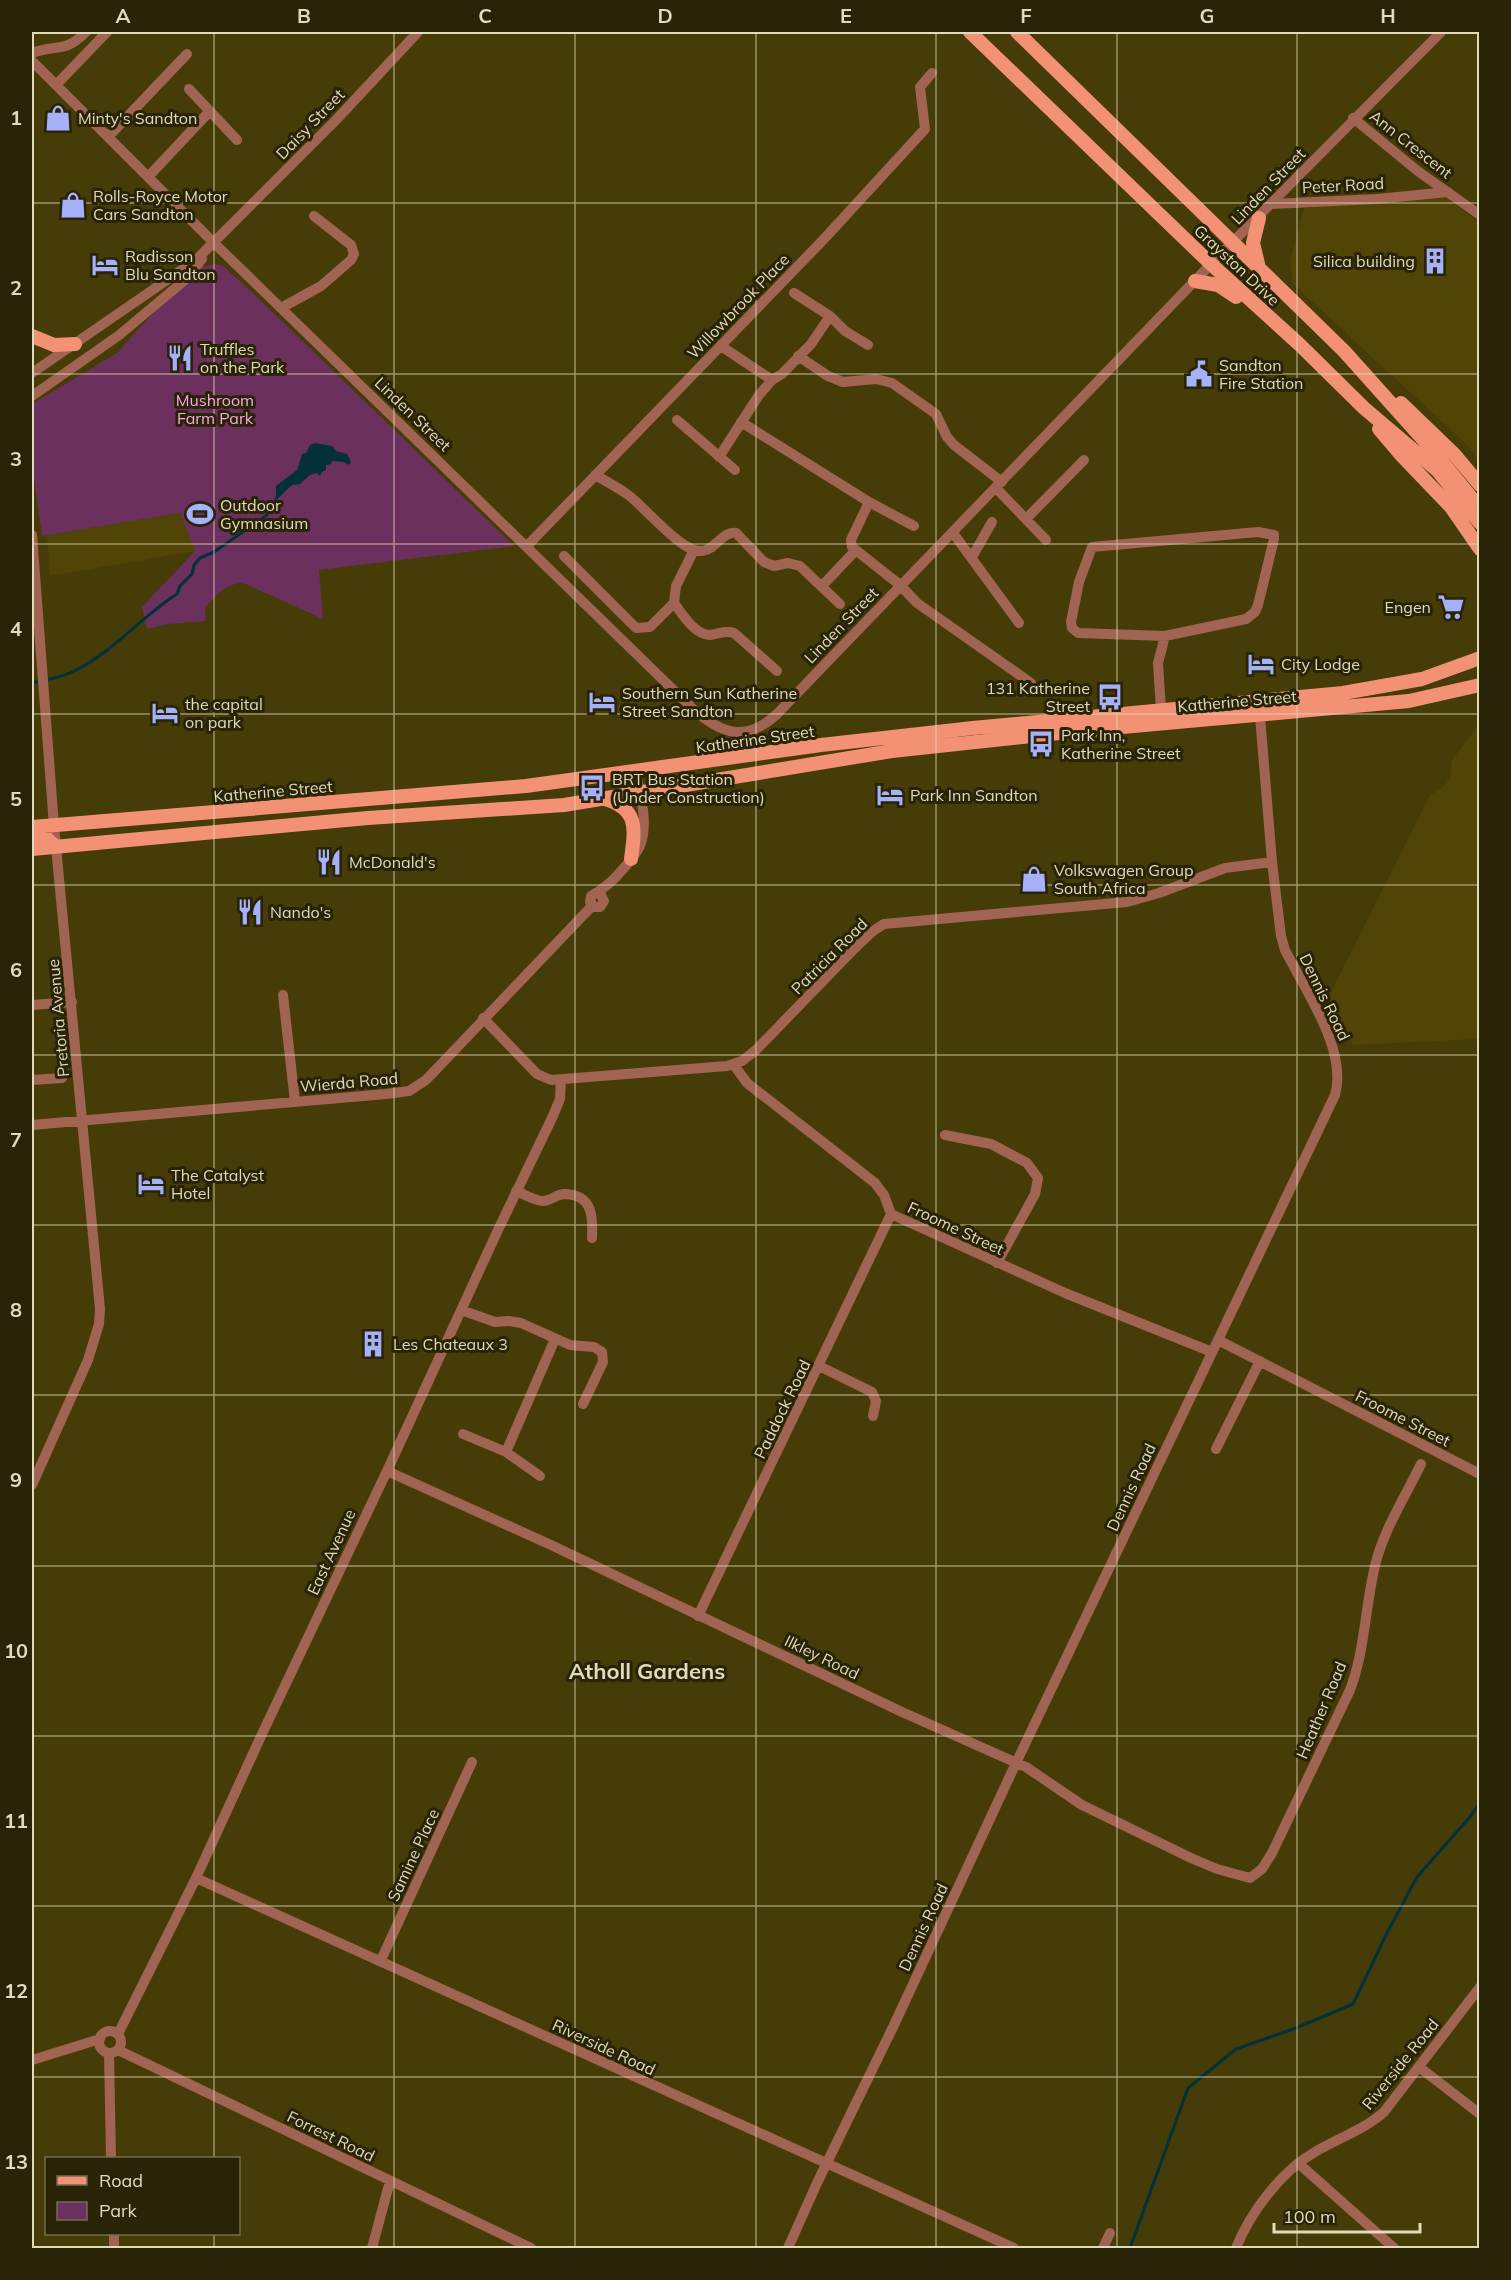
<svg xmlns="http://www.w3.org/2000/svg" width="1511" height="2280" font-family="Mulish,sans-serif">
	<rect width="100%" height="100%" fill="#463c07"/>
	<!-- built -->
	<path fill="#504407" d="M1448 198 1479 222V462L1467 445 1293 284 1290 261 1304 208Z
		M180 513 196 551 50 576 47 535Z
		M1479 724V1039L1353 1045 1328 998 1430 795 1442 788 1450 779 1452 760Z"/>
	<!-- green -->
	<path fill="#6b305d" d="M214 264 223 266 252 292 514 546 319 570 323 619 241 582C223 587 217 594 205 608L206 621 168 624 147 629 142 607 195 551 180 513 42 536 32 463V404L117 353 154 312 201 267Z"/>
	<!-- water -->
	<path fill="#02313c" d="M315 443 332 446 336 451 347 454 351 462 349 465 344 462 332 461 331 464 326 465V470L322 472 320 476 317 473 310 475 300 484 292 485 273 503 276 496V486L297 470 302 454 306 453 310 445Z"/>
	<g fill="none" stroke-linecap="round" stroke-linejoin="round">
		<!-- stream -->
		<path stroke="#02313c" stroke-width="3" d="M32 683C46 680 64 677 76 670 114 651 142 616 177 594L180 586 192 574 194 565 200 558 214 552 267 515 273 503
			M1130 2248 1188 2088 1236 2049 1296 2028 1353 2004 1387 1933 1417 1877 1469 1818 1480 1803"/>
		<!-- minor -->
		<path stroke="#a16452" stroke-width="10" d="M32 53C58 44 65 53 86 32
			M32 61 212 241 693 709C722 735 747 742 777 714L1211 264 1441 32
			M56 85 107 32
			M189 89 237 140
			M1353 118 1419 172 1480 215
			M108 137 187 54
			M148 177 209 112
			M1272 204 1377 199 1448 192
			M794 293 830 316 845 331 868 345
			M281 308 321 286 351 260 354 254 351 245 314 216
			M721 346 772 380
			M798 356 828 376 843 382 876 379 892 383 936 414 947 437 954 445 1002 482
			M32 373 196 260 336 120 418 32
			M32 396 118 336 185 280 202 259
			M677 420 735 470
			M741 422 869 502 914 526
			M719 457 759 395 772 380 782 374 811 344 830 316
			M595 475C606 481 617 487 627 494 644 506 680 551 700 551 716 551 721 531 736 533L764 562 774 566 788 563 800 566 840 604
			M996 488 1046 540
			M869 502 851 540 852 547 900 585 917 603 1031 683
			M1026 519 1084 460
			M1258 532 1274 535V539L1258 605 1255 612 1246 619 1165 636 1078 633 1072 628 1071 622 1079 582 1092 547Z
			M953 533 1019 623
			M32 535 54 826 100 1309 99 1324 88 1360 32 1485
			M527 546 824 239 925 129 920 87 932 73
			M694 550 676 586 674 603C682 614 695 635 710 635 719 634 725 630 734 633L777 671
			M564 556 636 628 650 627 674 603
			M972 557 992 522
			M822 586 855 551
			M1161 710 1158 663 1165 636
			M597 893 601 895 604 901 600 907H595L590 902 591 896C604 889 614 880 623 869 629 862 636 855 640 846 649 823 640 795 636 772
			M283 995 295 1102
			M32 1005 72 1002
			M483 1018 537 1074 551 1080 727 1066 742 1061 756 1050 852 951 873 931 884 924 1127 902 1159 893 1225 868 1272 862
			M734 1065 747 1083 875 1183 884 1195 891 1214 1065 1293 1212 1352
			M32 1080 62 1078
			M32 1125 386 1094 409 1091 426 1080 592 906
			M945 1135 991 1144 1027 1163 1038 1178 1035 1194 997 1263
			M516 1191C524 1194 535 1201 543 1201 551 1201 556 1194 565 1194 593 1195 593 1217 592 1238
			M461 1310 495 1322 509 1321 521 1323 570 1345 594 1347 602 1352 603 1362 583 1404
			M1218 1340 1480 1474
			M819 1366 872 1392 876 1401 873 1416
			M463 1434 506 1452 540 1476
			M1216 1449 1260 1361
			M506 1452 555 1339
			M387 1471 551 1545 902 1712 1026 1767 1082 1805 1191 1858 1217 1869 1250 1878 1262 1869 1272 1853 1350 1690C1365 1651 1365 1607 1375 1566 1383 1531 1405 1497 1421 1464
			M698 1616 891 1214
			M196 1878 1014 2248
			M381 1960 472 1762
			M99 2042a11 11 0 1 1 22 0a11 11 0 1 1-22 0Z
			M118 2034 196 1878 262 1734 387 1471 498 1230 552 1118 560 1099 561 1080
			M118 2050 531 2248
			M109 2053 111 2158
			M32 2060 100 2039
			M1419 2067 1480 2114
			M1298 2163 1394 2248
			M114 2234V2248
			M372 2248 390 2181
			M788 2248 817 2183 894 2025 1016 1763 1335 1095C1348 1050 1305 990 1285 950L1281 936 1272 862 1260 716
			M1103 2248 1110 2233
			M1236 2248C1250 2213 1281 2171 1315 2152 1338 2138 1364 2130 1384 2112L1480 1987"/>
		<!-- major -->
		<path stroke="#f39174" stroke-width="14" d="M970 32 1211 264 1300 345 1364 408 1438 471 1480 523
			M1017 32 1344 351 1430 447 1474 501
			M1259 268 1253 243 1259 218
			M1195 281 1218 285 1236 297
			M32 336 54 345 75 344
			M1401 403 1454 454 1480 485
			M1379 429 1402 456 1451 507 1480 549
			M605 799C639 809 635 829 631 859
			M32 827 526 786 821 745 973 728 1343 693 1422 679 1480 658
			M32 837H45L56 847
			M32 849 368 818 564 805 892 751 1078 731 1409 701 1480 685"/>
	</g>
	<!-- grid -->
	<path fill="none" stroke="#e1dabb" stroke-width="1.5" stroke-opacity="0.55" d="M214 32V2158M394 32V2248M575 32V2248M756 32V2248M936 32V2248M1117 32V2248M1297 32V2248M32 203H1480M32 374H1480M32 544H1480M32 714H1480M32 885H1480M32 1055H1480M32 1225H1480M32 1395H1480M32 1566H1480M32 1736H1480M32 1906H1480M32 2077H1480M214 2234V2248"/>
	<!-- icons -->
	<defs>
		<g id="shop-bare" transform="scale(2.07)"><path d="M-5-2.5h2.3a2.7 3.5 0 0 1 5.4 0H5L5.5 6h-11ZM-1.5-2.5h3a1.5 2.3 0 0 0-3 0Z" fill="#a6b1fc" stroke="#292308" stroke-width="2.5" paint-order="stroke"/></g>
		<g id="building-bare" transform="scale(2.07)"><path d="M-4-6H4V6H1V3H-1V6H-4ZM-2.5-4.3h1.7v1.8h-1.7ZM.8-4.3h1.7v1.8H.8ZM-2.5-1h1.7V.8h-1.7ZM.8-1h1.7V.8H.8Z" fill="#a6b1fc" stroke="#292308" stroke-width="2.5" paint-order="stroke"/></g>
		<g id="hotel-bare" transform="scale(2.07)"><path d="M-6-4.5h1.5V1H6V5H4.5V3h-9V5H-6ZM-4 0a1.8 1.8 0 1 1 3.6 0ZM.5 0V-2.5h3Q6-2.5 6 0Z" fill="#a6b1fc" stroke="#292308" stroke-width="2.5" paint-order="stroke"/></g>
		<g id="restaurant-bare" transform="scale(2.07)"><path d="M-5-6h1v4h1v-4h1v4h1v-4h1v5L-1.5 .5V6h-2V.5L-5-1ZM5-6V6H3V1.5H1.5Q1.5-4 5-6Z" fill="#a6b1fc" stroke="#292308" stroke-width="2.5" paint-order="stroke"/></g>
		<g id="civic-bare" transform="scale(2.07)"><path d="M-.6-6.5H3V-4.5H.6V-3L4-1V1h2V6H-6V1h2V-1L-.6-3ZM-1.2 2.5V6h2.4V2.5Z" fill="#a6b1fc" stroke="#292308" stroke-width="2.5" paint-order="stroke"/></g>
		<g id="stadium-bare" transform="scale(2.07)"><path d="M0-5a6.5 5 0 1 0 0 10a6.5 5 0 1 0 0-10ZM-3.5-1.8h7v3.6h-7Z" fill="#a6b1fc" stroke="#292308" stroke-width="2.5" paint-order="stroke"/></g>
		<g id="supermarket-bare" transform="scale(2.07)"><path d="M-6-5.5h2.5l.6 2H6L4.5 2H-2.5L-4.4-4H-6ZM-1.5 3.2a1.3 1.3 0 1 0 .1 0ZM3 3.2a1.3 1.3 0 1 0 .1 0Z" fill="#a6b1fc" stroke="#292308" stroke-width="2.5" paint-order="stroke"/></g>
		<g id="bus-bare" transform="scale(2.07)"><path d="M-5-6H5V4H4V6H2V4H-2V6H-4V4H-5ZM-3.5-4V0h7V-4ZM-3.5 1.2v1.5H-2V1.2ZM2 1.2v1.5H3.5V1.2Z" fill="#a6b1fc" stroke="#292308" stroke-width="2.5" paint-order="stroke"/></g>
	</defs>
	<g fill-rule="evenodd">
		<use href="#shop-bare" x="58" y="118"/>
		<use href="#shop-bare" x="73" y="205"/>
		<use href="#building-bare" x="1435" y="261"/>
		<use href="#hotel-bare" x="105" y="265"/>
		<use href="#restaurant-bare" x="180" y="358"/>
		<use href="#civic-bare" x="1199" y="374"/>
		<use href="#stadium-bare" x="200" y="514"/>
		<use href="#supermarket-bare" x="1451" y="607"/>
		<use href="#hotel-bare" x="1261" y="664"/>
		<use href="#bus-bare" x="1110" y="697"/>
		<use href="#hotel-bare" x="602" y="702"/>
		<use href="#hotel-bare" x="165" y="713"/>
		<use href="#bus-bare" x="1041" y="744"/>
		<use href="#bus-bare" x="592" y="788"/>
		<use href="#hotel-bare" x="890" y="795"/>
		<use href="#restaurant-bare" x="329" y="862"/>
		<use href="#shop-bare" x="1034" y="879"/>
		<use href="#restaurant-bare" x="250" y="912"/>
		<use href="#hotel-bare" x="151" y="1184"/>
		<use href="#building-bare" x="373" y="1344"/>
	</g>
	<g text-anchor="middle" stroke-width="6" stroke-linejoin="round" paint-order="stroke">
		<!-- poi labels -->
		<g font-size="16" fill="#e1dabb" stroke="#292308" text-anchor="start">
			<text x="78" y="124">Minty's Sandton</text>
			<text x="93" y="202">Rolls-Royce Motor<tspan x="93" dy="18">Cars Sandton</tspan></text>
			<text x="125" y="262">Radisson<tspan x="125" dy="18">Blu Sandton</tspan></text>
			<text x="1415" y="267" text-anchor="end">Silica building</text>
			<text x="200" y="355">Truffles<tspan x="200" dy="18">on the Park</tspan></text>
			<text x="1219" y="371">Sandton<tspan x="1219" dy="18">Fire Station</tspan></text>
			<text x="220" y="511">Outdoor<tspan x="220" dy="18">Gymnasium</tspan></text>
			<text x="1431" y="613" text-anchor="end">Engen</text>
			<text x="1281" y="670">City Lodge</text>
			<text x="1090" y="694" text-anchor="end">131 Katherine<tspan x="1090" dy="18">Street</tspan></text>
			<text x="622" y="699">Southern Sun Katherine<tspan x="622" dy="18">Street Sandton</tspan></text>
			<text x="185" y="710">the capital<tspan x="185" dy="18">on park</tspan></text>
			<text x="1061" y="741">Park Inn,<tspan x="1061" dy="18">Katherine Street</tspan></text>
			<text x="612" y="785">BRT Bus Station<tspan x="612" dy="18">(Under Construction)</tspan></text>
			<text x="910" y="801">Park Inn Sandton</text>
			<text x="349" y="868">McDonald's</text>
			<text x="1054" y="876">Volkswagen Group<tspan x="1054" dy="18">South Africa</tspan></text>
			<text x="270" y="918">Nando's</text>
			<text x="171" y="1181">The Catalyst<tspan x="171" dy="18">Hotel</tspan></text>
			<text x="393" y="1350">Les Chateaux 3</text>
		</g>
		<!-- street labels -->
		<g font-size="16" fill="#e1dabb" stroke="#292308">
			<text transform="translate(310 124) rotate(-46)" y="6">Daisy Street</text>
			<text transform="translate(1411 144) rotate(38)" y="6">Ann Crescent</text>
			<text transform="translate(1343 185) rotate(-3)" y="6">Peter Road</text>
			<text transform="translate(1268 186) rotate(-46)" y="6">Linden Street</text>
			<text transform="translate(1237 265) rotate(43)" y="6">Grayston Drive</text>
			<text transform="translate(738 306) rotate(-46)" y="6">Willowbrook Place</text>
			<text transform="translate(413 414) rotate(44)" y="6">Linden Street</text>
			<text transform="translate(841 625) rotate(-46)" y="6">Linden Street</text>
			<text transform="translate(1237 701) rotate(-5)" y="6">Katherine Street</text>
			<text transform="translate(755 739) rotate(-8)" y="6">Katherine Street</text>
			<text transform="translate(273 791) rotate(-5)" y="6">Katherine Street</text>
			<text transform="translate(829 956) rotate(-45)" y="6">Patricia Road</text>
			<text transform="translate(1325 997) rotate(64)" y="6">Dennis Road</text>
			<text transform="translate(58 1018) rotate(-95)" y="6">Pretoria Avenue</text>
			<text transform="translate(349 1082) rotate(-5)" y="6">Wierda Road</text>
			<text transform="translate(956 1228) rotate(25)" y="6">Froome Street</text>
			<text transform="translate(782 1409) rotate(-64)" y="6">Paddock Road</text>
			<text transform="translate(1403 1418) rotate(27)" y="6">Froome Street</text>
			<text transform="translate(1131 1487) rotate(-65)" y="6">Dennis Road</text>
			<text transform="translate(331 1552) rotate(-65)" y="6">East Avenue</text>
			<text transform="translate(822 1657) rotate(26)" y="6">Ilkley Road</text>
			<text transform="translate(1321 1710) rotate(-67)" y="6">Heather Road</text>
			<text transform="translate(413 1855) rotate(-65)" y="6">Samine Place</text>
			<text transform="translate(923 1927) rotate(-65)" y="6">Dennis Road</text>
			<text transform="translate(604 2047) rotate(25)" y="6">Riverside Road</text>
			<text transform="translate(1400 2064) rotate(-51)" y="6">Riverside Road</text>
			<text transform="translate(331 2136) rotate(26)" y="6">Forrest Road</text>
		</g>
		<!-- park labels -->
		<g font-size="16" fill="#faa6e3" stroke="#292308">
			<text x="215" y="406">Mushroom<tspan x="215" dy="18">Farm Park</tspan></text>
		</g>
		<!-- district labels -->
		<g font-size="22" font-weight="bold" fill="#e1dabb" stroke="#292308">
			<text x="647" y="1679">Atholl Gardens</text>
		</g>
	</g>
	<!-- border -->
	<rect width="1511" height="2280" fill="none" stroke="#292308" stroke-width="66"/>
	<!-- legend -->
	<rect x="45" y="2157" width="195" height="78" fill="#292308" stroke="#736c50" stroke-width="1.5"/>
	<rect x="57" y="2176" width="30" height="9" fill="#f39174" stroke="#736c50" stroke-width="1.5"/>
	<text x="99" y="2187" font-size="18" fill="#e1dabb">Road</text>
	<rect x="57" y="2202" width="30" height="18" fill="#6b305d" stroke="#736c50" stroke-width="1.5"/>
	<text x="99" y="2217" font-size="18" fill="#e1dabb">Park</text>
	<!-- scale -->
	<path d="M1274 2223v9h146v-9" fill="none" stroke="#e1dabb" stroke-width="3"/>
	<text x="1283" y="2223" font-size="18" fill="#e1dabb" stroke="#292308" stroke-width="4.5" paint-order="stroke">100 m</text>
	<rect x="33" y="33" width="1445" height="2214" fill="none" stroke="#e1dabb" stroke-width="2"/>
	<g font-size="20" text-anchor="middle" font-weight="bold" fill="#e1dabb">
		<text x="123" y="23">A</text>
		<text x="304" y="23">B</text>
		<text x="485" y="23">C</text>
		<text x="665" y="23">D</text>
		<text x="846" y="23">E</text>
		<text x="1026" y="23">F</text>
		<text x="1207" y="23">G</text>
		<text x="1388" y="23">H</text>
		<text x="16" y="125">1</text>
		<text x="16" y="295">2</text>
		<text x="16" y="466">3</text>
		<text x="16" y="636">4</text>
		<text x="16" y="806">5</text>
		<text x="16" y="977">6</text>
		<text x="16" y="1147">7</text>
		<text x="16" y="1317">8</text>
		<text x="16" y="1487">9</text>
		<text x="16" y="1658">10</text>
		<text x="16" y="1828">11</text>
		<text x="16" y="1998">12</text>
		<text x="16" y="2169">13</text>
	</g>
</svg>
